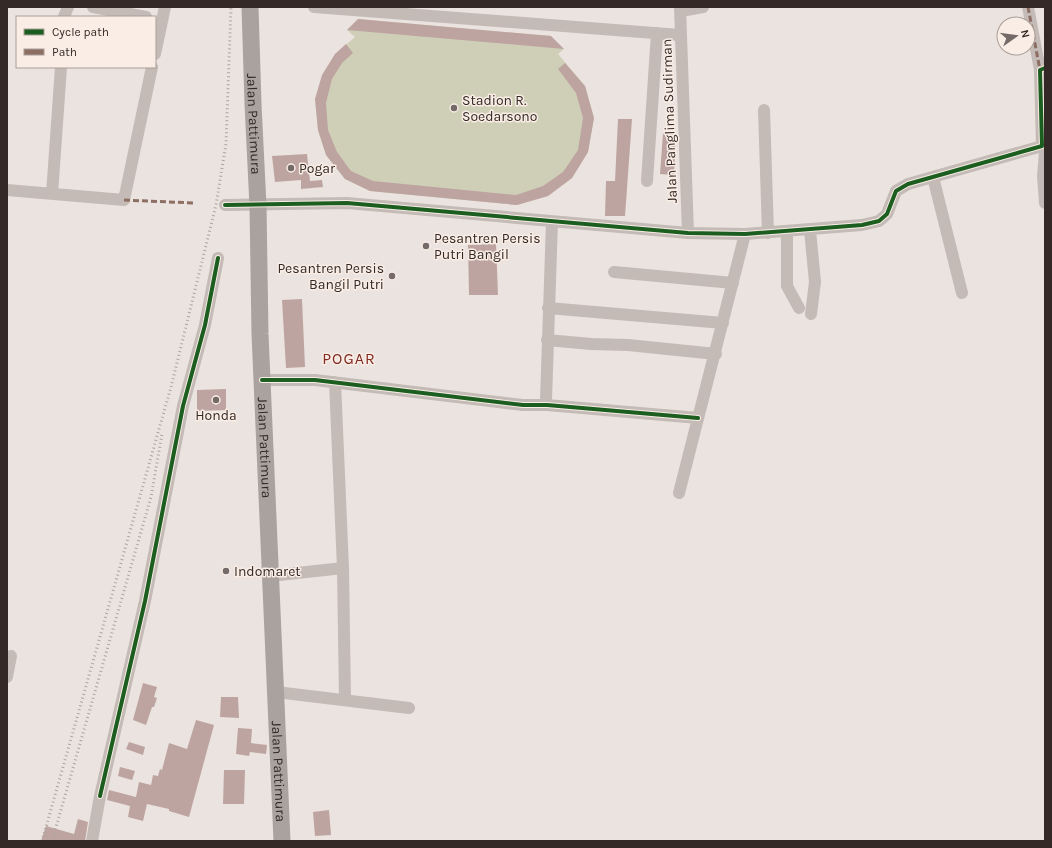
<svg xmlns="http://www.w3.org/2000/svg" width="1052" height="848" font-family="Karla,sans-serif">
	<rect width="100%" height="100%" fill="#ebe3df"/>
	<!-- pitch -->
	<path fill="#cfcfb8" d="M358 19 551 36 564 49 558 54 585 86 594 118 588 152 572 178 548 196 517 205 370 191 345 179 326 155 318 130 315 99 335 54 355 37 347 30Z"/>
	<!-- building -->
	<path fill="#bea4a0" d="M358 19 551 36 564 49 347 30Z
		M346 44 353 53 342 63 332 79 326 103 328 130 337 152 351 171 373 181 516 195 543 186 563 172 578 150 583 118 576 93 558 69 565 63 585 86 594 118 588 152 572 178 548 196 517 205 370 191 345 179 326 155 318 130 315 99 322 75 335 54Z
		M618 119H632L625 216H605L606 181H615Z
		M663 133 676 134 674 175 660 174Z
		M307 154 310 181 322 180 323 187 301 189V180L275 182 272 156Z
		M496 244 498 295H469L468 245Z
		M302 299 305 367 286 368 282 300Z
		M226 389V410L197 411V390Z
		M143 683 157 687 154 697 157 698 154 707H152L146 725 133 720Z
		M221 697H238L239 718 220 717Z
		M196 720 214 725 189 817 169 811V809L147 804 143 821 128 817 130 806 107 800 109 790 136 797 139 782 151 785 153 775 158 776 160 769 162 770 169 743 187 749Z
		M238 728 252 729 251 743 267 745 266 754 250 752 249 756 236 754Z
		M129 742 145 747 143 755 126 749Z
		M120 767 135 771 132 780 118 776Z
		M224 770H245L244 804H223Z
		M329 810 331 835 315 836 313 812Z
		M78 819 88 822 85 841H41L46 826 74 834Z"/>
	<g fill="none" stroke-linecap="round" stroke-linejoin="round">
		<!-- minor -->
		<path stroke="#c4bbb7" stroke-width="12" d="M93 7 146 17
			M314 7 680 35
			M680 7 688 233
			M1028 7 1040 70
			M681 11 703 7
			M64 17 68 7
			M155 54 165 7
			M764 110 768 233
			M1045 152 1043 176 1045 203
			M933 177 962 293
			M647 181 657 33
			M7 190 124 200 152 67
			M52 194 61 67
			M225 205 347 203 688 233 745 234 862 225 879 221 887 214 896 191 908 184 1042 146 1040 70 1045 68
			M810 230 815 282 811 314
			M787 232V286L799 308
			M614 272 733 283
			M548 308 723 323
			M547 340 591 344 628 345 716 354
			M262 380H315L523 405H547L698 418
			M335 382 343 568 345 700
			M547 405 546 400 552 222
			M679 493 745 234
			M270 576 343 568
			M7 677 11 656
			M276 692 409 708
			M92 841 100 796 145 601 183 406 205 325 218 258"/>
		<!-- highway -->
		<path stroke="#aaa29e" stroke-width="17" id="s1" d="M250 7 253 104 258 206 260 334 282 841"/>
		<!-- rail -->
		<path stroke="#aba5a2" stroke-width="3" stroke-dasharray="1 3" stroke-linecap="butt" d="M42 841 171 387 216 205 226 144 231 7
			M52 841 151 497 162 434"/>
		<!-- quiet -->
		<path stroke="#8d6e63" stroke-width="3" stroke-dasharray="6 3" stroke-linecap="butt" d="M1028 7 1040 70
			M124 200 194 203"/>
		<!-- cycleway casing -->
		<g stroke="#f9ede5" stroke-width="6">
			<path id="cycleway" d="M225 205 347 203 688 233 745 234 862 225 879 221 887 214 896 191 908 184 1042 146 1040 70 1045 68
				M262 380H315L523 405H547L698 418
				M100 796 145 601 183 406 205 325 218 258"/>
		</g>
		<!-- cycleway -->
		<use href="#cycleway" stroke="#1b5e20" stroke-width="4"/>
	</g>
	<!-- markers -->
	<g fill="#746a67" stroke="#f9ede5" stroke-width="1.5">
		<circle cx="454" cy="108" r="4"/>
		<circle cx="291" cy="168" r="4"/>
		<circle cx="426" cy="246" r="4"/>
		<circle cx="392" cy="276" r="4"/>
		<circle cx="216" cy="400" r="4"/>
		<circle cx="226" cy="571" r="4"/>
	</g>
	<g text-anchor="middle" stroke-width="3" stroke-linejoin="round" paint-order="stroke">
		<!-- poi labels -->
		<g font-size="14" fill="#342926" stroke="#f9ede5" text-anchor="start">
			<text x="462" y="105">Stadion R.<tspan x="462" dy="16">Soedarsono</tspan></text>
			<text x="299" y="173">Pogar</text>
			<text x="434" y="243">Pesantren Persis<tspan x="434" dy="16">Putri Bangil</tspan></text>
			<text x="384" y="273" text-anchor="end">Pesantren Persis<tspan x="384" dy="16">Bangil Putri</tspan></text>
			<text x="216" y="420" text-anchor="middle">Honda</text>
			<text x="234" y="576">Indomaret</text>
		</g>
		<!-- street labels -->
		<g font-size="14" fill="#342926" stroke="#f9ede5">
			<text transform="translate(669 121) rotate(-92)" y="5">Jalan Panglima Sudirman</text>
			<text dy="5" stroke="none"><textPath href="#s1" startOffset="117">Jalan Pattimura</textPath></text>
			<text dy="5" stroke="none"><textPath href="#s1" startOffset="441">Jalan Pattimura</textPath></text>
			<text dy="5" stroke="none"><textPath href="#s1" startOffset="765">Jalan Pattimura</textPath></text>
		</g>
		<!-- quarter labels -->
		<g font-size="16" letter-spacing="1" fill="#822a21" stroke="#f9ede5">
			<text x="349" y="364">POGAR</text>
		</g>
	</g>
	<!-- border -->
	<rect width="1052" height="848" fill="none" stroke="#342926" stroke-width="16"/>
	<!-- legend -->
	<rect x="16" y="16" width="140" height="52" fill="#f9ede5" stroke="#aa9f99"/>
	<rect x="24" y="29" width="20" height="6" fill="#1b5e20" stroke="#aa9f99"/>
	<text x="52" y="36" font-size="12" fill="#342926">Cycle path</text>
	<rect x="24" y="49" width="20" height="6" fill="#8d6e63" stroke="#aa9f99"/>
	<text x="52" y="56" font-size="12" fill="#342926">Path</text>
	<!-- north arrow -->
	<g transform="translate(1016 36) rotate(76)"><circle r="19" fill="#f9ede5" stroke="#aa9f99"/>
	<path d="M0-3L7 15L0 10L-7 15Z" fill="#746a67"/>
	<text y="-6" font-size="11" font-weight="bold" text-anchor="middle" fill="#342926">N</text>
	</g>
</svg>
